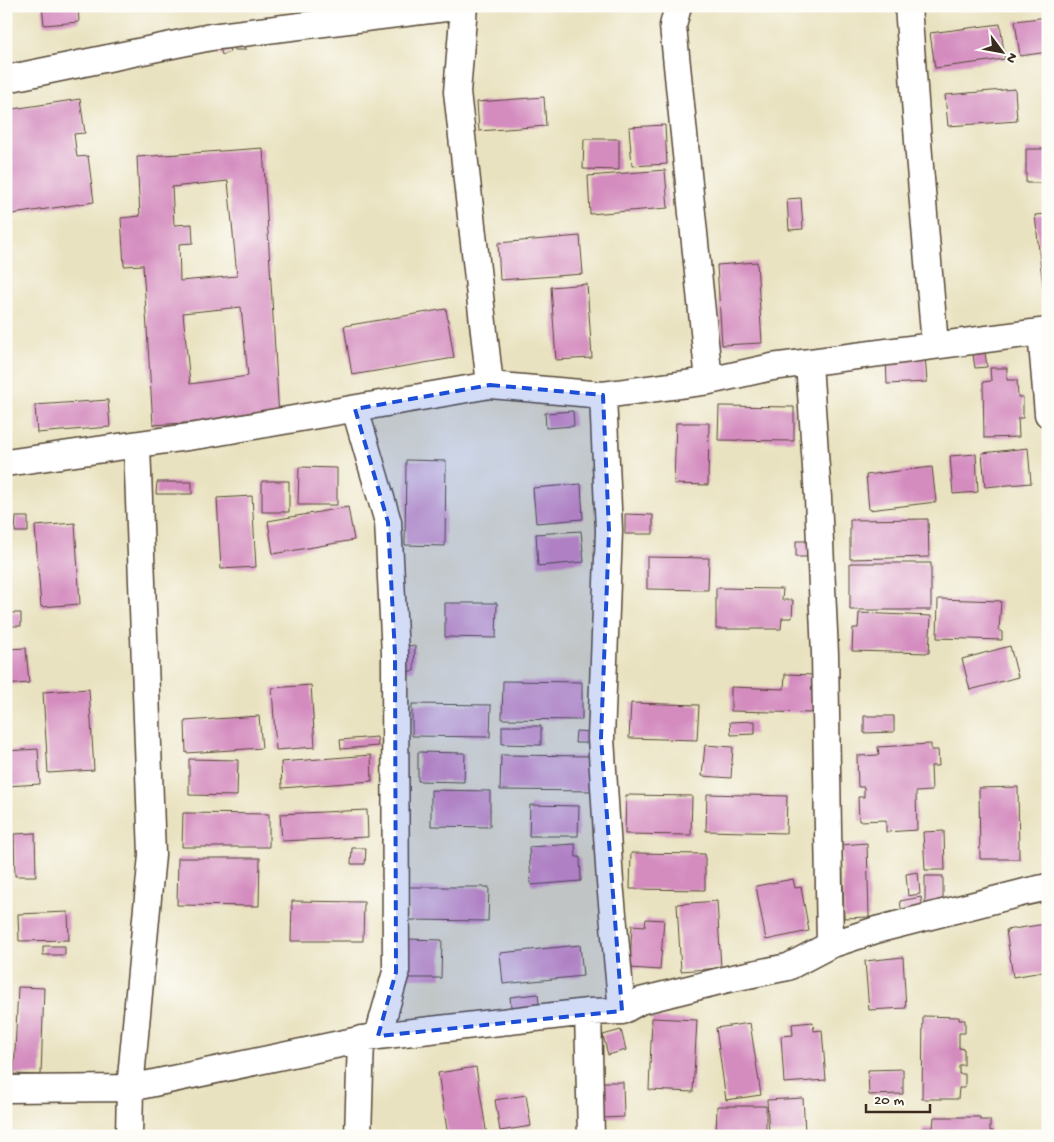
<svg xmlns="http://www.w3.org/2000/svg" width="1054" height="1142" font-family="'Gochi Hand',sans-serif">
	<rect width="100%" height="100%" fill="#fdfcf7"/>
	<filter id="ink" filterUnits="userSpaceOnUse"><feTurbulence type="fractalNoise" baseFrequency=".02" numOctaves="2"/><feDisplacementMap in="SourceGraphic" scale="10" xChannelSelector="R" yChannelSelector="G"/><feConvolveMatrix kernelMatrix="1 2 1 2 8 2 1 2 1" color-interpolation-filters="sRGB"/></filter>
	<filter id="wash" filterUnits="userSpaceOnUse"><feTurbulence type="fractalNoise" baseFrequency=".0096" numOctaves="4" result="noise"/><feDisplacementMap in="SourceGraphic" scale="20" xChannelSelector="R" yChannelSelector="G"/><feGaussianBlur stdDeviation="1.12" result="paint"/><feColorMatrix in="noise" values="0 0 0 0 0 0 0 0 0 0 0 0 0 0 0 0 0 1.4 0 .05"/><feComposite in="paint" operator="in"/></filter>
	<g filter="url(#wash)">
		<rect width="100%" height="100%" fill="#e9e2c0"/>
		<g id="blocks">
			<!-- building -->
			<path fill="#d48cbf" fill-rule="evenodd" d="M42 6H78L79 22 44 25Z
				M1048 17V52L1020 56 1015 21Z
				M1000 24 1005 59 935 68 930 33Z
				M234 43H245V50H234Z
				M228 45 230 52 222 55 220 48Z
				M1015 89 1017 121 948 126 945 95Z
				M544 97 546 126 479 131 477 102Z
				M80 99 85 133 74 134 77 157 88 156 94 202 6 215V110Z
				M665 125 667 164 632 166 629 127Z
				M584 139H619V170L583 169Z
				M263 148 279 417 153 425 143 265 124 266 121 218 140 216 137 157ZM228 181 237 276 180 281 179 244 193 243 192 224 174 225 172 187ZM241 307 248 376 190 384 183 313Z
				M1026 149H1048V183H1026Z
				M665 170 668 208 590 214 588 176Z
				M801 198 803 229 789 230 787 199Z
				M1048 214V296H1044L1035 215Z
				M580 236 583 274 500 280 498 243Z
				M757 262 762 343 722 345 717 265Z
				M587 284 592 358 556 360 551 287Z
				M446 309 454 358 352 375 344 326Z
				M985 353 987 367 975 368 973 355Z
				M925 355 927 382 887 384 886 358Z
				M990 368H1007V380H1017L1018 397H1023V418H1018L1019 437 984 438 983 382 991 381Z
				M108 400 110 427 37 433 35 405Z
				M719 406 794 407V441L718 440Z
				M573 411 574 426 546 428 545 413Z
				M676 423H709L708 485 674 484Z
				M1028 448 1031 483 985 487 982 453Z
				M976 454 978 492 953 494 950 456Z
				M406 460 446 461 445 546 405 545Z
				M299 467 337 468V505H298Z
				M932 467 936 502 869 510 866 475Z
				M262 481H289V512H262Z
				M157 482H192V494H156Z
				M581 484 583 519 536 523 533 488Z
				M252 496 256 567 221 569 217 498Z
				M348 507 354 540 273 554 268 521Z
				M625 514 653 515V534H625Z
				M16 517H28V532H15Z
				M928 519 929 557 850 559V520Z
				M75 523 80 604 41 607 35 526Z
				M581 531 584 562 538 566 536 534Z
				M796 541H811V557H796Z
				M647 557 709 558 708 590 647 589Z
				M850 563H931V610H850Z
				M716 588 783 589 782 600H793L792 618H782L781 629H716Z
				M938 599 1001 601 999 631H1002V640L937 638Z
				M445 603H497L496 638 445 637Z
				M6 613H21V626H6Z
				M859 613 931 616 929 653 852 651 853 628H858Z
				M404 645 415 646 414 671H403Z
				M1010 646 1018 677 970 690 962 659Z
				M26 648 29 683 6 685V649Z
				M785 674 815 675 814 713 731 711V687L784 689Z
				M503 681 582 682V720L502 719Z
				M311 685 315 747 276 750 272 688Z
				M89 689 94 770 48 773 43 692Z
				M631 703 699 705 697 740 629 738Z
				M412 704 491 705 490 737 412 736Z
				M259 716 262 748 186 753 185 721Z
				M864 716H894V732L864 733Z
				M755 721V734L731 735 730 722Z
				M502 726H541V745L502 744Z
				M576 731 591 732V743H575Z
				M377 737 378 746 341 749 340 740Z
				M931 744V750H938L939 766H931L932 791 916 792 917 830 886 832V820L859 821 858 797H864V787H858L857 756 879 755 878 747Z
				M705 745 733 747 731 778 702 776Z
				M38 749 40 784 6 786V751Z
				M418 752 465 753 464 782 418 781Z
				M371 755 372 781 282 788 281 762Z
				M501 755 595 756V791L500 790Z
				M189 759 238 760 237 796 189 795Z
				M1018 787 1019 859H980L979 788Z
				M431 790 490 791V827L431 826Z
				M707 794 787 796 786 833 706 831Z
				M626 795 692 796 691 835 625 834Z
				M530 805 579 806 578 836H529Z
				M367 810 368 837 282 841 280 814Z
				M183 813 269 814V847H182Z
				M944 831 945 870H925L923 832Z
				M35 833 36 876H15L14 834Z
				M867 843 869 917 844 918 842 845Z
				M575 844 576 857H580L581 881 531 885 529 847Z
				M352 848H366L365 864H351Z
				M631 853 705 854V890L630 889Z
				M178 858H260L259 906 177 905Z
				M918 872 920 894 908 896 906 874Z
				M925 876H943V908H925Z
				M793 879 795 888 801 887 809 931 766 940 756 886Z
				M409 887H489L488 921 409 920Z
				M921 897 923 909 902 913 900 901Z
				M292 901 364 902 363 941H291Z
				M717 901 721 968 681 971 677 904Z
				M68 912 69 940 19 941 18 914Z
				M646 919 664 920 660 970 630 968 632 925 645 926Z
				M1046 924 1048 936V971L1013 977 1006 930Z
				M406 939 442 940 441 978H405Z
				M580 945 583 976 503 984 500 953Z
				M43 946H65V955H43Z
				M903 957 906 1008 869 1010 865 961Z
				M18 987 44 988 41 1075 14 1074Z
				M538 994 540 1013 512 1016 510 997Z
				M923 1016 959 1017V1020H965V1033H959V1048L964 1049V1065H959V1074H965V1088H959L958 1099H922Z
				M652 1018 697 1020 693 1092 649 1090Z
				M813 1022 814 1031 822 1030 826 1080 784 1083 781 1036 793 1035 792 1024Z
				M750 1023 761 1095 726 1100 716 1028Z
				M1044 1023H1048V1038L1044 1039Z
				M621 1030 626 1050 608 1055 603 1035Z
				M476 1067 487 1136H448L438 1073Z
				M903 1069V1094L869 1095 868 1070Z
				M602 1082H623L624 1117 603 1118Z
				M526 1095 531 1126 500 1131 495 1100Z
				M803 1098 805 1131 769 1134 767 1100Z
				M717 1106H766V1136H716Z
				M934 1117H980V1120H990V1131H993V1136H923V1128H933Z"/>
		</g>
	</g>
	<g filter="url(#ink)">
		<use href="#blocks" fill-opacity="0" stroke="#554636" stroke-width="1"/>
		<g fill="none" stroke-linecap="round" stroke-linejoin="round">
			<!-- minor casing -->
			<g stroke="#554636" stroke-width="29">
				<path id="minor" d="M464 6 457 92 490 385
					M678 6 673 26 709 381
					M908 6 919 155 935 345
					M6 79 211 37 462 6
					M1041 332 1048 414
					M809 363 818 498 825 654 830 945
					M603 395 609 531 601 738 610 882 622 1011
					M355 409 388 522 395 654 396 972 378 1036
					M6 463 202 435 490 385 603 395 709 381 772 367 1048 331
					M588 1012 591 1136
					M6 1089 130 1088 378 1036 588 1012 622 1011 640 1001 728 979 788 967 830 945 876 930 1025 892 1048 887
					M129 1136 130 1088 152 855 137 445
					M358 1136 361 1039"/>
			</g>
			<!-- minor -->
			<use href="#minor" stroke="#fff" stroke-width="26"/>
		</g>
	</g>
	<!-- marked area -->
	<path fill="#1d4ed8" fill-opacity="0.2" stroke="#1d4ed8" stroke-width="4" stroke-dasharray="10 6" stroke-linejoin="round" d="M490 385 603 395 609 531 601 738 622 1011 378 1036 396 972 395 654 388 522 355 409Z"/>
	<!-- margin -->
	<rect width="1054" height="1142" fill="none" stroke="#fdfcf7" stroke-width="25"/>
	<!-- north arrow -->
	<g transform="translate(1002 52) rotate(122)" stroke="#fdfcf7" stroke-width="4" paint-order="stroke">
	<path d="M0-4L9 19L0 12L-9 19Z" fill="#3b2a1e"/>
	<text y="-8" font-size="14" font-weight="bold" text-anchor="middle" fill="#3b2a1e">N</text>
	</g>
	<!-- scale -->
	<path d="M866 1104v8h64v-8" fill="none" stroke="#3b2a1e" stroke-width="2.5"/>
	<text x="874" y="1104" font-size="15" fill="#3b2a1e" stroke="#fdfcf7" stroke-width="4" paint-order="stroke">20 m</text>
</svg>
